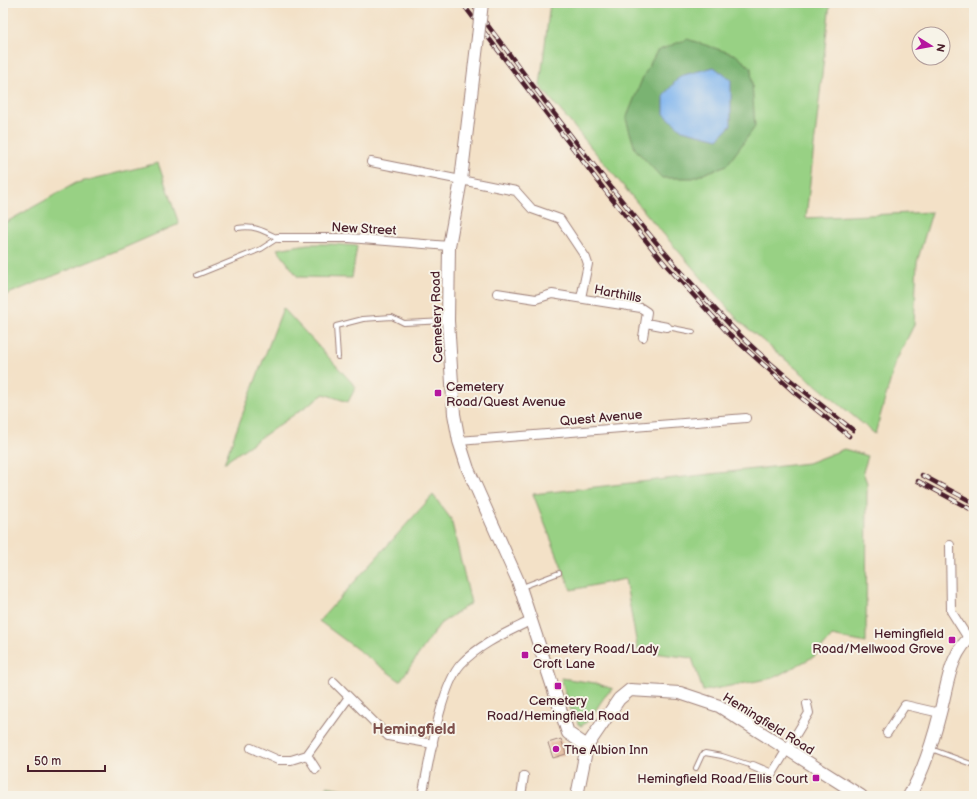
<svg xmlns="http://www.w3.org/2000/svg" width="977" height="799" font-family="'Balsamiq Sans',sans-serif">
	<rect width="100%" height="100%" fill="#f7f3e8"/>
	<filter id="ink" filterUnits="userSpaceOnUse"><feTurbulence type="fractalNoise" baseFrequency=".025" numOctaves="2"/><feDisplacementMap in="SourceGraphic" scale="8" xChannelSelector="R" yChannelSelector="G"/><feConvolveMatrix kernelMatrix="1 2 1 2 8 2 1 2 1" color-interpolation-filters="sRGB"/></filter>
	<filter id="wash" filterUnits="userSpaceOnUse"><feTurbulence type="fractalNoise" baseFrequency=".012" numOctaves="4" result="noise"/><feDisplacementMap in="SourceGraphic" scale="16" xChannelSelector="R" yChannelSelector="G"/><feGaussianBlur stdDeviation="0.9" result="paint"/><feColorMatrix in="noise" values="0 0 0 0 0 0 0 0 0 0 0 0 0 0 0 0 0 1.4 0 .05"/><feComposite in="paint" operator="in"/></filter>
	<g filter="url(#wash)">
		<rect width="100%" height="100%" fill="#f3e1c7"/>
		<!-- green -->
		<path fill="#98d184" stroke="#717858" d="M550 3H830L806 218 932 212 917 262 914 325 896 361 875 434 739 321 654 223 540 86Z
			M158 163 179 224 126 247 3 296V224L76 183Z
			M308 244H332L357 246 352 278 298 277 277 249Z
			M283 308 356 387 348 402 324 394 224 463Z
			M844 449 868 456 863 472 867 483 866 643 832 636 815 656 773 678 703 691 692 658 638 651 625 579 571 590 533 494 808 463Z
			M433 495 451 519 471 603 440 624 400 681 319 621Z
			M561 678 595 683 613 689C600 697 593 721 581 726L578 724 575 710 571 711Z
			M327 786 376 796H320Z"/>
		<!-- forest -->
		<path fill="#7ab372" stroke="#62694e" d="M687 39 736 55 751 68 755 127 727 165 693 178H662L635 149 626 119 643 77 657 51Z"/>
		<!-- water -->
		<path fill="#81b6ef" stroke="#666a8d" d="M714 67 731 80V125L718 139 682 130 664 114V95L680 76Z"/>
		<g id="blocks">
			<!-- building -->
			<path fill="#dfab88" d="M561 739 566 754 553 758 548 743Z"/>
		</g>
	</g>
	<g filter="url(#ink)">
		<use href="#blocks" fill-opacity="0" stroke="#9e8079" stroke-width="1"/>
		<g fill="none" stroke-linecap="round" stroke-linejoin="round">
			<!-- lane casing -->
			<g stroke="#9e8079" stroke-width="6">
				<path id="lane" d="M238 228C254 225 264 231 278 238
					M197 275 261 249 278 238
					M667 327 693 332
					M338 357 336 326 363 319 392 317 404 323 446 321
					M522 587 559 573
					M931 749 974 765
					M696 768 702 755 705 753 722 756 753 766"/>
			</g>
			<!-- street casing -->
			<g stroke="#9e8079" stroke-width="10">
				<path id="street" d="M371 162 516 191 532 209 560 219 586 258 588 264 581 298
					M278 238H349L449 246
					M497 293 536 299 552 294 641 308 647 312 643 337
					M646 323 667 327
					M459 441 746 418
					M950 545 951 611 968 638
					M334 682 349 697
					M887 733 905 705 940 713
					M251 748 278 760H291L307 755 349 697 388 736 433 744
					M307 755 316 769
					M753 766 772 774 809 713 807 704
					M422 796C429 764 440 687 461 664 480 644 506 633 530 621
					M521 796 524 776"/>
			</g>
			<!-- secondary casing -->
			<g stroke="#9e8079" stroke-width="14">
				<path id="secondary" d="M478 37 461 180 449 246 448 321 454 414 459 441 468 469 518 581 568 733 587 746
					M577 796 587 746 619 699 630 690 680 693 719 706 861 796
					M909 796C924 771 933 741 940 713 948 685 949 653 974 634"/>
			</g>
			<!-- lane -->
			<use href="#lane" stroke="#fff" stroke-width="4"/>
			<!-- street -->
			<use href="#street" stroke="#fff" stroke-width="8"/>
			<!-- secondary -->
			<use href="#secondary" stroke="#fff" stroke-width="12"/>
			<!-- rail casing -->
			<g stroke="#4a1f2b" stroke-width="4.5">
				<path id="rail" d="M462 3 607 193 665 264 727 332 794 392 849 436
					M471 3C554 113 635 226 731 326 768 364 811 397 853 430
					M922 475 974 503
					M918 481 974 511"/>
			</g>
			<!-- rail -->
			<use href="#rail" stroke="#f7f3e8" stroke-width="3" stroke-dasharray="9" stroke-linecap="butt"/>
			<!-- secondary-bridge casing -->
			<g stroke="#9e8079" stroke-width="14" stroke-linecap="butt">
				<path id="secondary-bridge" d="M478 37 482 3"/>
			</g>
			<!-- secondary-bridge -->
			<use href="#secondary-bridge" stroke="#fff" stroke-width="12"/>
		</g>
	</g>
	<!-- markers -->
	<g fill="#b5179e" stroke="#f7f3e8" stroke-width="1.5">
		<rect x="434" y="389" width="8" height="8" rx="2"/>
		<rect x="948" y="636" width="8" height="8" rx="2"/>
		<rect x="521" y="651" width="8" height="8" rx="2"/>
		<rect x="554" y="682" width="8" height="8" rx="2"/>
		<circle cx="556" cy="749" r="4"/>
		<rect x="812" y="774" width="8" height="8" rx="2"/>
	</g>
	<g text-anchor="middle" stroke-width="4" stroke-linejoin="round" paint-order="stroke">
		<!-- street labels -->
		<g font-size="13" fill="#4a1f2b" stroke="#f7f3e8">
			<text transform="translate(364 228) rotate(3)" y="5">New Street</text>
			<text transform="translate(618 293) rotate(11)" y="5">Harthills</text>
			<text transform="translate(436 317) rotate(-92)" y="5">Cemetery Road</text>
			<text transform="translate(601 417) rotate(-5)" y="5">Quest Avenue</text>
			<text transform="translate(769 723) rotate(32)" y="5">Hemingfield Road</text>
		</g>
		<!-- poi labels -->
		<g font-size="13" fill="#4a1f2b" stroke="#f7f3e8" text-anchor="start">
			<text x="446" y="391">Cemetery<tspan x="446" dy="15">Road/Quest Avenue</tspan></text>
			<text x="944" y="638" text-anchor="end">Hemingfield<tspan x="944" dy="15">Road/Mellwood Grove</tspan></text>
			<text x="533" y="653">Cemetery Road/Lady<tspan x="533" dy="15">Croft Lane</tspan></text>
			<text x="558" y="705" text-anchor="middle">Cemetery<tspan x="558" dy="15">Road/Hemingfield Road</tspan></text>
			<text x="564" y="754">The Albion Inn</text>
			<text x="808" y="783" text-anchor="end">Hemingfield Road/Ellis Court</text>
		</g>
		<!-- quarter labels -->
		<g font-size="15" font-weight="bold" fill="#7e504c" stroke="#f7f3e8">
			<text x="414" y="734">Hemingfield</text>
		</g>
	</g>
	<!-- margin -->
	<rect width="977" height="799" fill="none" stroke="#f7f3e8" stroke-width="16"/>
	<!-- north arrow -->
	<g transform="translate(931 46) rotate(101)"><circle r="19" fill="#f7f3e8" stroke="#b29e9c"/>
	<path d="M0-3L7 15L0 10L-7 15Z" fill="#b5179e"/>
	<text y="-6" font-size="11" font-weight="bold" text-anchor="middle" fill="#4a1f2b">N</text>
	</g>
	<!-- scale -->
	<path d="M28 765v6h77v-6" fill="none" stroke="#4a1f2b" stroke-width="2"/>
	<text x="34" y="765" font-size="12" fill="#4a1f2b" stroke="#f7f3e8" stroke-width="3" paint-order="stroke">50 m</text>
</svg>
